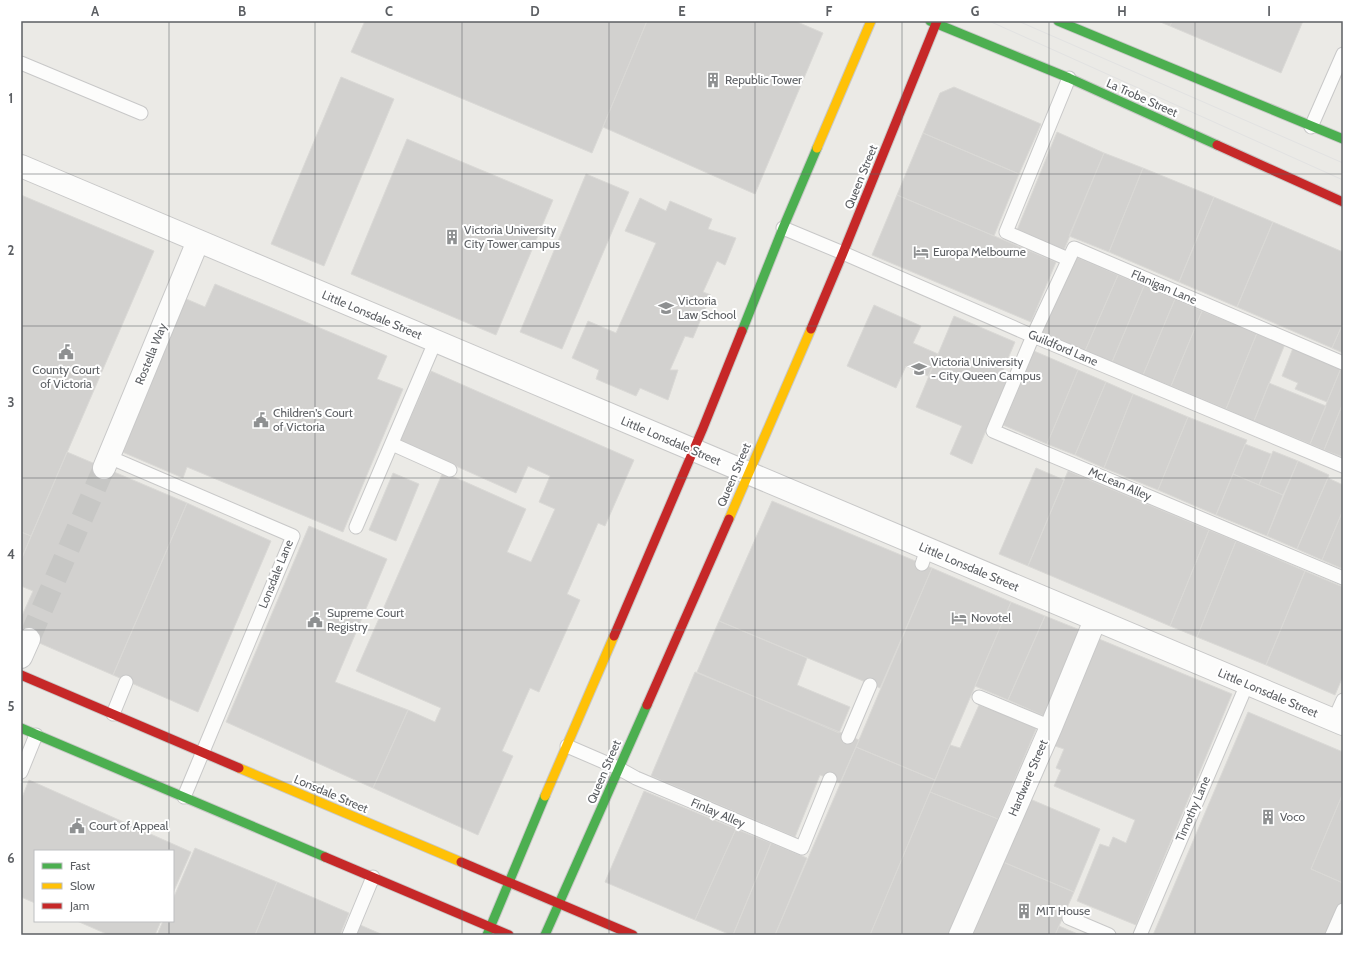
<svg xmlns="http://www.w3.org/2000/svg" width="1364" height="956" font-family="Cabin,sans-serif">
	<rect width="100%" height="100%" fill="#ebeae6"/>
	<!-- building -->
	<path fill="#d2d1cf" stroke="#dad9d6" d="M365 21H647L592 153 351 52Z
		M647 21H795L823 33 755 194 603 127Z
		M1158 21H1172L1170 26Z
		M1172 21H1303L1281 73 1170 26Z
		M341 77 394 99 324 266 271 244Z
		M954 87 1041 124 1019 174 923 133 940 93Z
		M1057 132 1104 153 1064 250 1017 230Z
		M923 133 1019 174 994 236 897 195Z
		M407 139 553 200 496 335 351 274Z
		M1104 153 1143 168 1109 252 1069 236Z
		M1143 168 1214 197 1179 282 1109 252Z
		M586 174 629 192 562 349 520 332Z
		M21 195 154 251 31 536 21 532Z
		M897 195 1056 262 1031 322 872 255Z
		M1214 197 1273 222 1237 307 1179 282Z
		M640 198 666 211 670 201 712 219 708 229 736 238 725 265 717 261 703 292 711 295 693 338 685 336 670 370H678L668 400 640 388 636 396 596 379 599 370 572 358 588 321 616 333 656 243 625 231Z
		M1273 222 1343 252V323L1332 348 1237 307Z
		M1074 256 1118 275 1085 351 1042 332Z
		M1118 275 1144 286 1112 362 1085 351Z
		M215 284 387 356 377 379 403 389 343 532 187 467 183 478 120 451 184 298 205 307Z
		M1144 286 1175 299 1143 375 1112 362Z
		M1175 299 1202 311 1171 386 1143 375Z
		M874 305 921 326 913 343 938 354 928 376 906 366 896 388 847 366Z
		M1202 311 1257 333 1226 409 1171 386Z
		M954 316 1015 342 1001 375 1008 378 972 464 950 454 962 426 916 407Z
		M1343 323V353L1332 348Z
		M1257 333 1285 344 1254 421 1226 409Z
		M1293 348 1341 368 1327 402 1295 389 1298 383 1282 376Z
		M1034 351 1078 370 1047 444 1003 425Z
		M1341 368 1343 369V403L1324 450 1310 444Z
		M1078 370 1106 382 1075 455 1047 444Z
		M431 371 634 460 605 526 598 523 567 594 580 600 539 692 530 688 502 751 513 756 478 835 373 788 408 710 435 722 441 708 356 671 443 472 526 509 507 552 531 562 555 509 539 502 550 476 528 466 516 493 400 441Z
		M1106 382 1133 394 1104 468 1075 455Z
		M1269 383 1326 406 1310 444 1254 421Z
		M1133 394 1188 417 1158 490 1104 468Z
		M1343 403V457L1324 450Z
		M1188 417 1247 440 1216 515 1158 490Z
		M1245 444 1271 454 1259 485 1233 474Z
		M1273 451 1298 461 1283 495 1259 485Z
		M67 452 187 503 113 675 21 635V618L33 591 21 586V560Z
		M1298 461 1329 475 1297 549 1267 536Z
		M1036 468 1064 480 1028 566 999 554Z
		M1068 471 1209 530 1170 626 1028 566Z
		M393 473 419 484 396 541 369 530Z
		M1233 474 1283 495 1267 536 1216 515Z
		M1328 478 1343 485V510L1322 560 1297 549Z
		M772 501 932 568 880 688 719 621Z
		M187 503 271 541 198 712 113 675Z
		M1343 510V569L1322 560Z
		M309 526 387 559 335 682 408 710 373 788 226 722Z
		M1209 530 1236 541 1197 637 1170 626Z
		M21 532 31 536 21 560Z
		M1236 541 1305 571 1266 665 1197 637Z
		M932 568 1011 602 935 780 856 747Z
		M1305 571 1343 587V676L1335 695 1266 665Z
		M1011 602 1045 616 1008 700 975 686Z
		M1045 616 1080 630 1044 716 1008 700Z
		M719 621 807 658 797 685 850 707 839 733 697 672Z
		M1099 639 1232 694 1136 925 1077 901 1100 844 1109 847 1113 837 1126 843 1135 820 1054 786 1061 770 1056 768 1064 749 1055 746Z
		M695 672 859 740 840 783 820 775 795 837 651 776Z
		M979 705 1037 727 998 819 930 792 950 745 960 748Z
		M1248 712 1343 752V793L1311 869 1343 883V900L1328 935H1153Z
		M856 747 935 780 870 935H775Z
		M29 780 191 852 173 893V851H35V903L21 897V800Z
		M644 791 736 829 695 920 605 882Z
		M930 792 998 819 950 935H870Z
		M1343 793V883L1311 869Z
		M1030 799 1100 829 1074 892 1003 862Z
		M736 829 771 843 733 935H731L695 920Z
		M771 843 807 858 775 935H733Z
		M195 848 277 882 255 935H157L163 921H173V899Z
		M1003 862 1074 892 1055 935H972Z
		M277 882 349 913 340 935H255Z
		M77 921H161L155 935H109Z
		M358 924 383 935H354Z
		M1059 926 1080 935H1055Z"/>
	<g fill="none" stroke-linecap="round" stroke-linejoin="round">
		<!-- street-tunnel -->
		<path stroke="#c7c7c5" stroke-width="22" stroke-dasharray="22 11" stroke-linecap="butt" d="M29 639 104 468"/>
		<!-- lane casing -->
		<g stroke="#c8c8c8" stroke-width="15">
			<path id="lane" d="M21 63 141 113
				M1311 127 1343 54
				M783 228 843 253 1033 336 1343 466
				M1068 259 1006 232 1069 78
				M1343 363 1074 248 1033 336 993 431 1343 578
				M392 444 450 470
				M109 457 293 536 184 797
				M356 527 435 342
				M922 564 927 549
				M979 697 1051 727
				M113 714 126 682
				M1334 720 1343 700
				M848 737 870 685
				M567 746 618 768 636 778 802 848 830 779
				M21 772 36 735
				M1069 918 1109 935
				M349 935 373 877
				M1140 935 1247 684
				M1332 935 1343 910"/>
		</g>
		<!-- street casing -->
		<g stroke="#c8c8c8" stroke-width="24">
			<path id="street" d="M21 166 1343 724
				M104 468 198 241
				M21 657 29 639
				M960 935 1051 727 1095 620"/>
		</g>
		<!-- fast casing -->
		<g stroke="#c8c8c7" stroke-width="11">
			<path id="fast" d="M930 21 1069 78 1217 145
				M1058 21 1343 139
				M742 331 783 228 817 148
				M21 728 325 857
				M487 935 545 796
				M545 935 647 705"/>
		</g>
		<!-- slow casing -->
		<g stroke="#c8c8c7" stroke-width="11">
			<path id="slow" d="M817 148 871 21
				M729 519 811 329
				M239 768 461 862
				M545 796 614 636"/>
		</g>
		<!-- jam casing -->
		<g stroke="#c8c8c7" stroke-width="11">
			<path id="jam" d="M1217 145 1343 202
				M811 329 843 253 937 21
				M614 636 703 428 742 331
				M21 675 239 768
				M647 705 729 519
				M325 857 509 935
				M461 862 633 935"/>
		</g>
		<!-- lane -->
		<use href="#lane" stroke="#fcfcfb" stroke-width="13"/>
		<!-- street -->
		<use href="#street" stroke="#fcfcfb" stroke-width="22"/>
		<!-- fast -->
		<use href="#fast" stroke="#4caf50" stroke-width="9"/>
		<!-- slow -->
		<use href="#slow" stroke="#ffc107" stroke-width="9"/>
		<!-- jam -->
		<use href="#jam" stroke="#c62828" stroke-width="9"/>
		<!-- tram -->
		<path stroke="#e2e2e2" stroke-width="1" d="M989 21 1343 180
			M1018 21 1343 163"/>
	</g>
	<!-- grid -->
	<path fill="none" stroke="#5c5f63" stroke-width="1" stroke-opacity="0.55" d="M169 21V851M315 21V935M462 21V935M609 21V935M755 21V935M902 21V935M1049 21V935M1195 21V935M21 174H1343M21 326H1343M21 478H1343M21 630H1343M21 782H1343M169 921V935"/>
	<!-- icons -->
	<defs>
		<g id="building-bare" transform="scale(1.2)"><path d="M-4-6H4V6H1V3H-1V6H-4ZM-2.5-4.3h1.7v1.8h-1.7ZM.8-4.3h1.7v1.8H.8ZM-2.5-1h1.7V.8h-1.7ZM.8-1h1.7V.8H.8Z" fill="#8e9091" stroke="#fff" stroke-width="2.5" paint-order="stroke"/></g>
		<g id="hotel-bare" transform="scale(1.2)"><path d="M-6-4.5h1.5V1H6V5H4.5V3h-9V5H-6ZM-4 0a1.8 1.8 0 1 1 3.6 0ZM.5 0V-2.5h3Q6-2.5 6 0Z" fill="#8e9091" stroke="#fff" stroke-width="2.5" paint-order="stroke"/></g>
		<g id="university-bare" transform="scale(1.2)"><path d="M0-5L7-2L0 1L-7-2ZM-4 1L0 2.5L4 1V4Q0 6-4 4Z" fill="#8e9091" stroke="#fff" stroke-width="2.5" paint-order="stroke"/></g>
		<g id="civic-bare" transform="scale(1.2)"><path d="M-.6-6.5H3V-4.5H.6V-3L4-1V1h2V6H-6V1h2V-1L-.6-3ZM-1.2 2.5V6h2.4V2.5Z" fill="#8e9091" stroke="#fff" stroke-width="2.5" paint-order="stroke"/></g>
	</defs>
	<g fill-rule="evenodd">
		<use href="#building-bare" x="713" y="80"/>
		<use href="#building-bare" x="452" y="237"/>
		<use href="#hotel-bare" x="921" y="252"/>
		<use href="#university-bare" x="666" y="308"/>
		<use href="#civic-bare" x="66" y="352"/>
		<use href="#university-bare" x="919" y="369"/>
		<use href="#civic-bare" x="261" y="420"/>
		<use href="#hotel-bare" x="959" y="618"/>
		<use href="#civic-bare" x="315" y="620"/>
		<use href="#building-bare" x="1268" y="817"/>
		<use href="#civic-bare" x="77" y="826"/>
		<use href="#building-bare" x="1024" y="911"/>
	</g>
	<g text-anchor="middle" stroke-width="4" stroke-linejoin="round" paint-order="stroke">
		<!-- poi labels -->
		<g font-size="12" fill="#5c5f63" stroke="#fff" text-anchor="start">
			<text x="725" y="84">Republic Tower</text>
			<text x="464" y="234">Victoria University<tspan x="464" dy="14">City Tower campus</tspan></text>
			<text x="933" y="256">Europa Melbourne</text>
			<text x="678" y="305">Victoria<tspan x="678" dy="14">Law School</tspan></text>
			<text x="931" y="366">Victoria University<tspan x="931" dy="14">- City Queen Campus</tspan></text>
			<text x="66" y="374" text-anchor="middle">County Court<tspan x="66" dy="14">of Victoria</tspan></text>
			<text x="273" y="417">Children's Court<tspan x="273" dy="14">of Victoria</tspan></text>
			<text x="327" y="617">Supreme Court<tspan x="327" dy="14">Registry</tspan></text>
			<text x="971" y="622">Novotel</text>
			<text x="1280" y="821">Voco</text>
			<text x="89" y="830">Court of Appeal</text>
			<text x="1036" y="915">MIT House</text>
		</g>
		<!-- street labels -->
		<g font-size="12" fill="#5c5f63" stroke="#fff">
			<text transform="translate(1142 98) rotate(24)" y="4">La Trobe Street</text>
			<text transform="translate(861 177) rotate(-68)" y="4">Queen Street</text>
			<text transform="translate(1164 287) rotate(23)" y="4">Flanigan Lane</text>
			<text transform="translate(372 315) rotate(23)" y="4">Little Lonsdale Street</text>
			<text transform="translate(1063 348) rotate(23)" y="4">Guildford Lane</text>
			<text transform="translate(151 354) rotate(-68)" y="4">Rostella Way</text>
			<text transform="translate(671 441) rotate(23)" y="4">Little Lonsdale Street</text>
			<text transform="translate(734 475) rotate(-67)" y="4">Queen Street</text>
			<text transform="translate(1120 484) rotate(23)" y="4">McLean Alley</text>
			<text transform="translate(969 567) rotate(23)" y="4">Little Lonsdale Street</text>
			<text transform="translate(276 574) rotate(-68)" y="4">Lonsdale Lane</text>
			<text transform="translate(1268 693) rotate(23)" y="4">Little Lonsdale Street</text>
			<text transform="translate(604 772) rotate(-67)" y="4">Queen Street</text>
			<text transform="translate(1028 778) rotate(-67)" y="4">Hardware Street</text>
			<text transform="translate(331 794) rotate(23)" y="4">Lonsdale Street</text>
			<text transform="translate(1193 809) rotate(-67)" y="4">Timothy Lane</text>
			<text transform="translate(718 813) rotate(23)" y="4">Finlay Alley</text>
		</g>
	</g>
	<!-- border -->
	<rect width="1364" height="956" fill="none" stroke="#ffffff" stroke-width="44"/>
	<!-- legend -->
	<rect x="34" y="850" width="140" height="72" fill="#ffffff" stroke="#bebfc1"/>
	<rect x="42" y="863" width="20" height="6" fill="#4caf50" stroke="#bebfc1"/>
	<text x="70" y="870" font-size="12" fill="#5c5f63">Fast</text>
	<rect x="42" y="883" width="20" height="6" fill="#ffc107" stroke="#bebfc1"/>
	<text x="70" y="890" font-size="12" fill="#5c5f63">Slow</text>
	<rect x="42" y="903" width="20" height="6" fill="#c62828" stroke="#bebfc1"/>
	<text x="70" y="910" font-size="12" fill="#5c5f63">Jam</text>
	<rect x="22" y="22" width="1320" height="912" fill="none" stroke="#5c5f63" stroke-width="1.5"/>
	<g font-size="13" text-anchor="middle" font-weight="bold" fill="#5c5f63">
		<text x="95" y="16">A</text>
		<text x="242" y="16">B</text>
		<text x="389" y="16">C</text>
		<text x="535" y="16">D</text>
		<text x="682" y="16">E</text>
		<text x="829" y="16">F</text>
		<text x="975" y="16">G</text>
		<text x="1122" y="16">H</text>
		<text x="1269" y="16">I</text>
		<text x="11" y="103">1</text>
		<text x="11" y="255">2</text>
		<text x="11" y="407">3</text>
		<text x="11" y="559">4</text>
		<text x="11" y="711">5</text>
		<text x="11" y="863">6</text>
	</g>
</svg>
